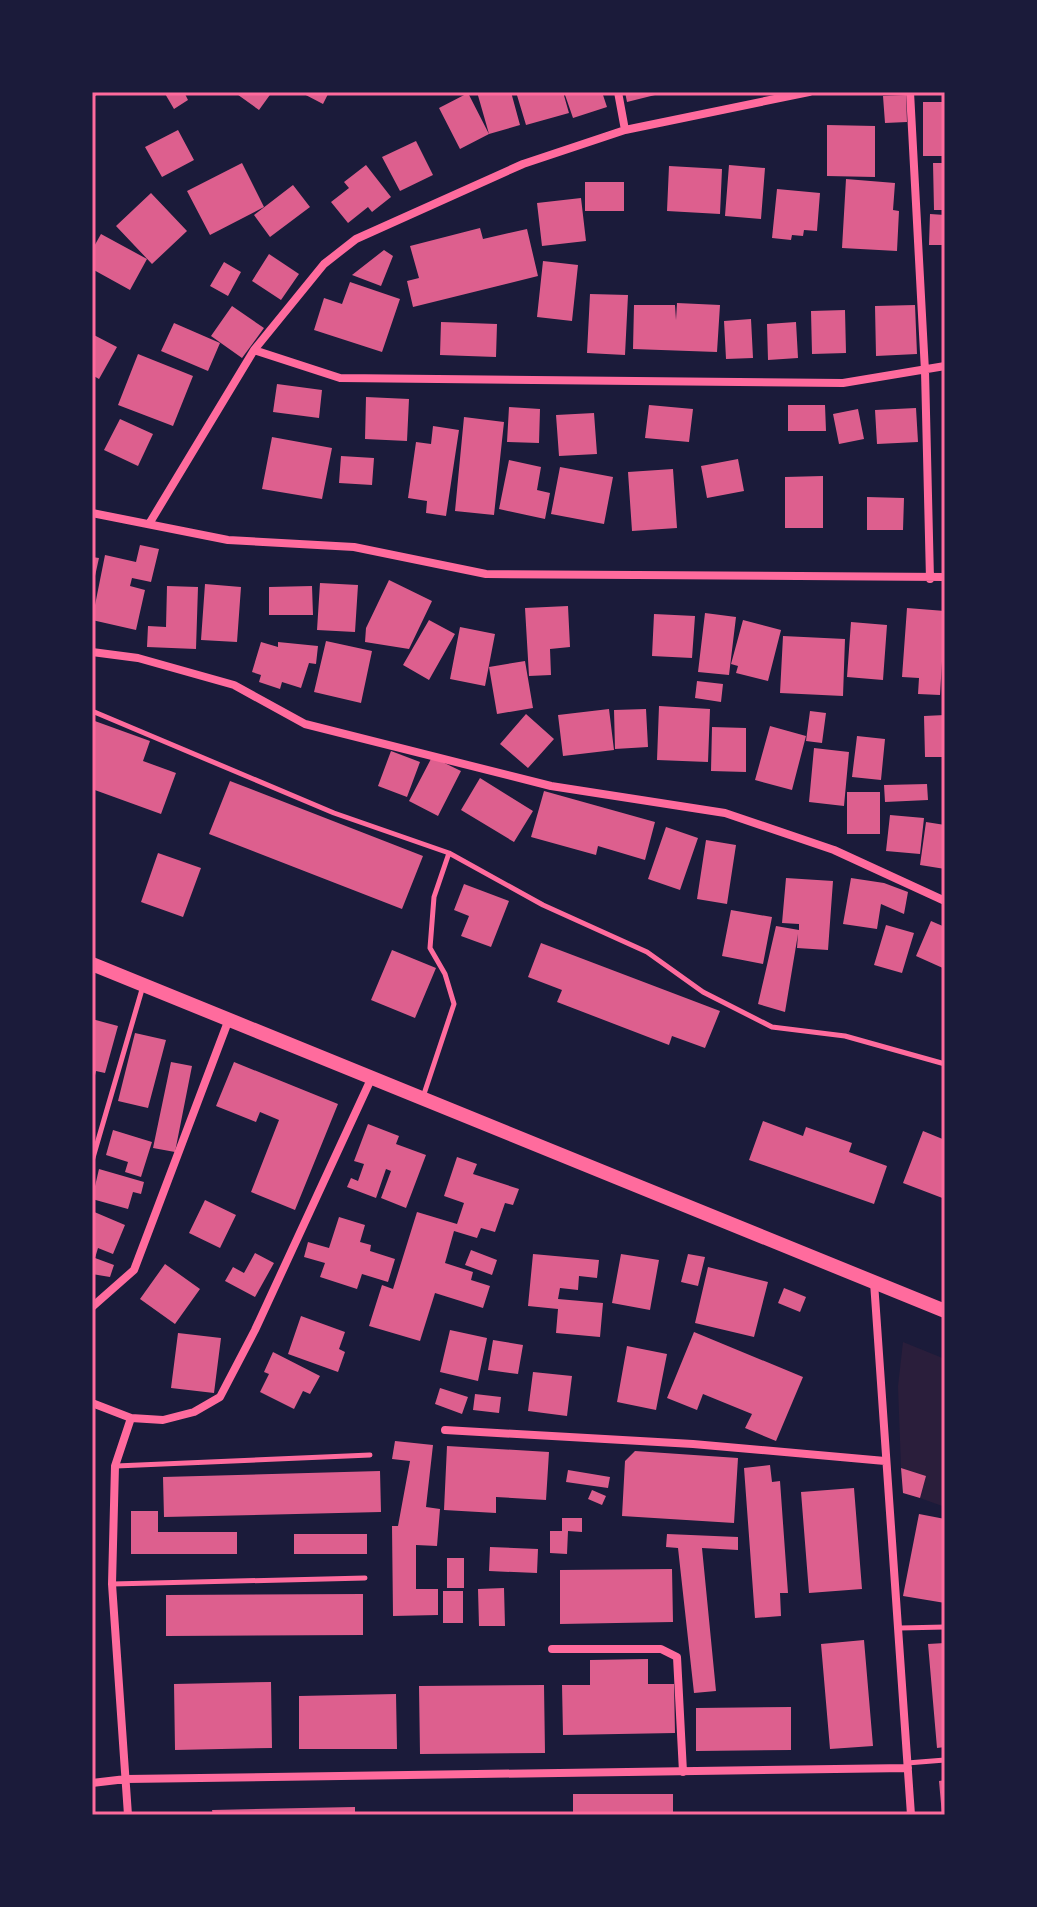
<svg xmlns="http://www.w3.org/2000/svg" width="1037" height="1907" font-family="Raleway,sans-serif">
	<rect width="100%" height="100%" fill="#1b1b3a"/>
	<!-- green -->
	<path fill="#2a1e3b" d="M903 1342 945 1359V1507L920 1498 926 1476 901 1468 898 1386Z"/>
	<!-- building -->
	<path fill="#dd5f8e" d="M164 92H184L188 100 174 109Z
		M234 92H272L259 110Z
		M300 92H329L323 104Z
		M477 92H511L520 125 489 134Z
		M516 92H563L569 113 526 125Z
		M564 92H602L607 107 573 118Z
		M625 92H663V93L627 102Z
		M468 93 489 134 460 149 439 108Z
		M906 95 907 122 885 123 883 96Z
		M923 102H945V156H923Z
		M827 125 875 126V177L827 176Z
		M178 130 194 160 162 177 145 147Z
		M416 141 433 175 400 191 382 157Z
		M242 163 264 207 210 235 187 191Z
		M933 163H945V210H934Z
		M366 165 391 197 372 212 368 207 348 223 331 202 349 188 344 182Z
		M729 165 765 168 761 219 725 216Z
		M669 166 722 169 720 214 667 211Z
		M846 179 895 183 893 210 899 211 897 251 842 248Z
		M585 182H624V211H585Z
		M293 185 310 207 270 237 254 215Z
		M777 189 820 193 817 231 804 230 803 236 792 235 791 240 772 238Z
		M151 193 187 231 152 264 116 226Z
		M581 198 586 241 542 246 537 203Z
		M930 214 945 215V245H929Z
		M480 228 483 239 527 229 538 276 413 307 407 281 419 278 410 246Z
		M101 234 147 259 130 290 92 269V250Z
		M384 250 393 256 381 286 352 275Z
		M269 254 299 274 281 300 252 281Z
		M543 261 578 265 572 321 537 317Z
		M224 262 241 272 228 296 210 286Z
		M350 282 400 299 382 352 314 330 324 298 342 304Z
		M590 294 628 295 625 355 587 353Z
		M677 303 720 305 717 352 633 349 634 305H675L676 320Z
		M915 305 917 354 876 356 875 306Z
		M232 306 264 328 242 358 211 336Z
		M845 310 846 353 812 354 811 311Z
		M751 319 753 358 726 359 724 321Z
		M441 322 497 324 496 357 440 355Z
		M796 322 798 358 768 360 767 324Z
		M174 323 220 343 208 371 161 351Z
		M92 334 117 347 99 379 92 375Z
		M138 354 193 376 173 426 118 405Z
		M277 384 322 390 319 418 273 412Z
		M366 397 409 399 407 441 365 439Z
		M649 405 693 409 689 442 645 438Z
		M788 405H825L826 431H788Z
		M509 407 540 409 539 443 507 442Z
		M916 408 918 442 877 444 875 410Z
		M858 409 864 439 839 444 833 414Z
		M594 413 597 454 559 456 556 415Z
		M464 417 504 422 494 515 455 511Z
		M120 419 153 434 138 466 104 450Z
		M433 426 459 430 446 516 426 513 427 501 408 498 416 442 431 444Z
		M272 437 332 448 322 499 262 489Z
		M341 456 374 458 372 485 339 483Z
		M738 459 744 491 707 498 701 466Z
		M509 460 541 467 537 490 550 493 545 519 499 509Z
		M560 467 613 477 604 524 551 514Z
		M673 469 677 528 632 531 628 472Z
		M823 476V528H785V477Z
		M867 497 904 498 903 530H867Z
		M140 545 159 549 151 582 132 578 130 586 145 590 136 630 92 620 105 555 136 562Z
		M92 557 99 558 93 585H92Z
		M389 580 432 601 409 649 365 642 366 628Z
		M320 583 358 585 355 632 317 630Z
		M205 584 241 587 237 642 201 640Z
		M167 586 198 587 196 649 147 647 148 626 166 627Z
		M312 586 313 615H269V587Z
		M568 606 570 647 550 649 551 675 529 676 525 608Z
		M907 608 945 611 940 695 918 694 919 678 902 677Z
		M705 613 736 617 729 675 698 672Z
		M654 614 695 616 692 658 652 656Z
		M429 620 455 634 429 680 403 665Z
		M743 620 781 630 768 681 736 673 738 666 731 664Z
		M851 622 887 625 883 680 847 677Z
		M460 627 495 634 485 686 450 679Z
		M783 636 845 639 843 696 780 693Z
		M326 641 372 651 361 703 314 692Z
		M261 642 278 647V642L318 646 316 664 309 663 301 688 282 682 280 689 259 682 261 675 252 672Z
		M525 661 533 708 497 714 489 667Z
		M697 681 723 684 721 702 695 698Z
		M659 706 710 709 708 762 657 760Z
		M609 709 614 750 563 756 558 715Z
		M646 709 648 747 615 749 614 710Z
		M810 711 826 713 822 743 806 741Z
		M526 714 554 739 528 768 500 744Z
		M945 715V757H925L924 716Z
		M92 720 150 741 143 761 176 773 161 814 92 789Z
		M770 726 806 736 792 790 755 780Z
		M712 727 746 728V772L711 771Z
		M857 736 885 739 881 780 852 777Z
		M814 748 849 752 844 806 809 802Z
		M391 751 420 762 407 797 378 786Z
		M432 757 461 771 438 816 409 801Z
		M480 778 533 811 514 842 461 810Z
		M230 781 423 856 402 909 209 834Z
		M927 784 928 800 885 802 884 785Z
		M544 791 655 822 645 860 598 846 596 855 531 837Z
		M847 792H880V834H847Z
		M890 815 924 818 920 854 886 851Z
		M926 822 945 825V869L920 865Z
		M666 827 698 838 680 890 648 879Z
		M706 840 736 845 727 904 697 899Z
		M158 853 201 868 183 917 141 902Z
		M786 878 833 881 828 950 797 948 798 934 785 1012 758 1004 776 926 799 930V924L782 923Z
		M851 878 884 883 908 892 904 914 881 904 877 929 843 924Z
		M464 884 509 901 491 947 461 936 469 916 454 910Z
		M731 910 772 917 763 964 722 956Z
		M931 921 945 927V969L916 956Z
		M886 925 914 933 902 973 874 965Z
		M541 943 720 1011 705 1048 672 1036 669 1045 557 1002 562 990 528 977Z
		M392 950 436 968 415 1018 371 1000Z
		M92 1019 118 1026 105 1073 96 1071 93 1084Z
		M135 1033 166 1040 148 1108 118 1101Z
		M171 1062 192 1066 175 1152 153 1148Z
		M234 1062 338 1104 295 1210 251 1192 279 1120 260 1112 256 1122 216 1106Z
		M763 1121 803 1136 806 1127 852 1143 849 1152 887 1166 874 1204 749 1160Z
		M368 1124 399 1136 396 1144 426 1155 406 1208 381 1198 391 1171 386 1169 376 1198 347 1187 351 1178 358 1181 364 1164 354 1161Z
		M113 1130 152 1142 141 1177 125 1172 128 1162 106 1155Z
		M923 1131 945 1140V1199L903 1183Z
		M457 1157 477 1164 473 1174 519 1189 513 1205 505 1203 495 1232 481 1228 477 1238 454 1231 445 1263 473 1272 471 1280 490 1286 483 1308 435 1293 420 1341 369 1326 382 1285 393 1289 417 1212 457 1224 464 1203 444 1196Z
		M99 1169 144 1182 141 1194 133 1192 128 1209 92 1199Z
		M205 1200 236 1215 220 1248 189 1233Z
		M92 1211 125 1225 113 1254 98 1248 95 1258 114 1265 110 1277 92 1274Z
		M339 1217 365 1225 360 1242 371 1245 370 1251 395 1259 388 1282 362 1274 357 1289 320 1277 325 1263 304 1257 308 1242 329 1248Z
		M471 1250 497 1260 492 1275 465 1265Z
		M255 1253 274 1263 255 1297 225 1281 233 1267 244 1273Z
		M533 1254 599 1260 597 1278 579 1276 578 1290 560 1288 558 1299 603 1303 600 1337 556 1333 558 1309 528 1306Z
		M621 1254 659 1260 650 1310 612 1303Z
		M688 1254 705 1257 698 1286 681 1282Z
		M165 1264 200 1289 175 1324 140 1299Z
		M708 1267 768 1282 754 1337 695 1323Z
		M784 1288 806 1297 800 1312 778 1303Z
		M301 1316 345 1332 339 1349 345 1352 338 1372 288 1354Z
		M450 1330 487 1338 478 1381 440 1372Z
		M694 1332 803 1377 776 1441 745 1428 752 1414 703 1394 697 1410 667 1398Z
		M178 1333 221 1338 214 1393 171 1388Z
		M493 1340 523 1345 518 1374 488 1370Z
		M627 1346 667 1354 656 1410 617 1402Z
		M273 1352 320 1376 310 1394 303 1391 294 1409 260 1392 269 1374 264 1372Z
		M533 1372 572 1376 567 1416 528 1411Z
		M440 1388 468 1397 462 1414 435 1404Z
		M475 1394 501 1397 499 1413 473 1410Z
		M395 1441 433 1445 426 1507 440 1509 437 1546 416 1545V1589H438V1615L393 1616 392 1526H398L410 1461 392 1459Z
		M447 1446 549 1452 546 1500 496 1497V1513L444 1510Z
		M635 1451 738 1458 734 1523 622 1516 625 1461Z
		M770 1465 772 1482 780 1481 788 1593H780L781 1616 755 1618 744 1468Z
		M901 1468 926 1476 920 1498 903 1493Z
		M568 1470 610 1477 608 1488 566 1482Z
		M380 1471 381 1512 164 1517 163 1477Z
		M854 1488 862 1589 809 1593 801 1492Z
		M592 1490 606 1496 602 1505 588 1499Z
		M131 1511H158V1532H237V1554H131Z
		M919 1514 945 1519V1603L903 1596Z
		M562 1518H582V1532L568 1531 567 1554 550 1553V1531H562Z
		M294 1534H367V1554H294Z
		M667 1534 738 1537V1550L702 1548 716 1691 694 1693 678 1548 666 1547Z
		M490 1547 538 1549 537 1573 489 1571Z
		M447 1558H464V1588H447Z
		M672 1569 673 1622 560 1624V1570Z
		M504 1588 505 1626H479L478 1589Z
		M443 1591H463V1623H443Z
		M363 1594V1635L166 1636V1595Z
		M864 1640 873 1746 830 1749 821 1644Z
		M945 1643V1747L937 1748 928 1644Z
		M648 1659V1684H674L675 1733 563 1735 562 1685H590V1660Z
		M271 1682 272 1748 175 1750 174 1684Z
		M544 1685 545 1753 420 1754 419 1686Z
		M396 1694 397 1749H299V1696Z
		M791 1707V1750L696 1751V1708Z
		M945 1780V1815H942L939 1781Z
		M573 1794H673V1815H573Z
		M355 1807V1815H213L212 1810Z"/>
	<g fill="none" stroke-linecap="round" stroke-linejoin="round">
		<!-- service -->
		<path stroke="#ff6b9d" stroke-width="5" d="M92 711 334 813 449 853
			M423 1097 454 1004 445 974 430 948 434 897 449 853 543 905 647 952 703 992 772 1027 845 1036 945 1064
			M92 1161 143 986
			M116 1466 370 1455
			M112 1584 365 1578
			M900 1628 945 1627
			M907 1763 945 1760"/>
		<!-- minor -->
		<path stroke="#ff6b9d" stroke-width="8" d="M618 92 625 130
			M910 92 925 371 930 579
			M92 93 94 92
			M254 350 340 378 843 383 945 366
			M92 513 228 540 354 547 486 574 945 577
			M149 524 254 350 324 264 356 239 523 164 625 130 809 92
			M92 652 138 658 234 685 305 724 551 786 725 813 834 850 945 901
			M874 1282 911 1815
			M92 1307 134 1270 229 1019
			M92 1403 131 1418
			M445 1430 693 1444 885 1461
			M552 1649H661L677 1657 683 1772
			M92 1783 126 1779 908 1768
			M128 1815 112 1584 115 1466 131 1418 163 1420 194 1412 220 1397 255 1330 372 1077"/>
		<!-- primary -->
		<path stroke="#ff6b9d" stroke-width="14" d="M92 964 945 1311"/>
	</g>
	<!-- border -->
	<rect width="1037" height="1907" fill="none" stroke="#1b1b3a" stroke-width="188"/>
	<rect x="94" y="94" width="849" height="1719" fill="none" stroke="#ff6b9d" stroke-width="3"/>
</svg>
